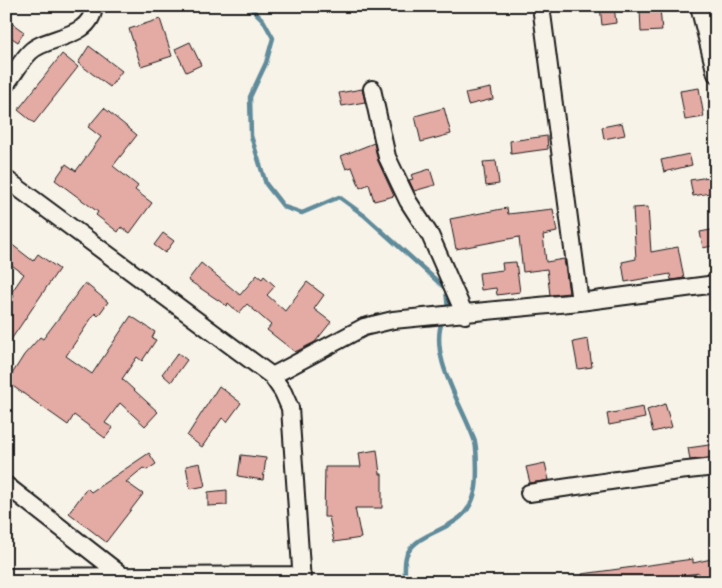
<svg xmlns="http://www.w3.org/2000/svg" width="722" height="588" font-family="Delius,sans-serif">
	<rect width="100%" height="100%" fill="#f7f3e8"/>
	<filter id="ink" filterUnits="userSpaceOnUse"><feTurbulence type="fractalNoise" baseFrequency=".02" numOctaves="2"/><feDisplacementMap in="SourceGraphic" scale="10" xChannelSelector="R" yChannelSelector="G"/><feConvolveMatrix kernelMatrix="1 2 1 2 8 2 1 2 1" color-interpolation-filters="sRGB"/></filter>
	<g filter="url(#ink)">
		<g fill="none" stroke-linecap="round" stroke-linejoin="round">
			<!-- stream -->
			<path stroke="#608b9b" stroke-width="4.5" d="M249 6 263 20 273 38 266 63 250 97 251 136 266 184 284 207 302 213 339 197 365 216 446 289 448 310
				M409 582 405 577C405 570 404 560 407 554 422 526 466 533 475 492 478 483 477 451 475 442 464 408 427 355 443 319"/>
		</g>
		<!-- building -->
		<path fill="#e4aaa4" stroke="#1c1c1c" d="M600 6H614L616 23 602 25Z
			M660 8 662 31 641 32 640 9Z
			M6 19 24 32 18 42 6 34Z
			M160 19 172 56 141 66 129 29Z
			M190 42 201 65 186 72 175 49Z
			M89 46 122 71 110 87 78 63Z
			M62 54 78 67 34 123 18 110Z
			M491 88 493 99 468 105 465 93Z
			M699 88 704 117 685 120 680 91Z
			M362 89 365 102 342 106 339 93Z
			M104 108 137 135 113 166 138 186 135 190 152 203 130 233 121 227 118 232 96 215 98 212 55 180 66 164 76 171 101 137 88 127Z
			M444 108 451 134 421 142 415 116Z
			M622 123 625 135 604 139 602 127Z
			M547 136 548 149 511 154 510 141Z
			M374 143 378 161 394 196 374 201 369 184 360 188 352 167 346 169 341 156Z
			M689 154 692 165 664 172 661 160Z
			M496 161 499 184 486 186 483 162Z
			M430 169 435 185 414 191 409 180 413 179 411 175Z
			M715 176 716 192 693 196 690 180Z
			M648 207 651 252 678 247 684 278 671 280 670 274 625 282 622 262 636 259 633 208Z
			M507 208 508 214 553 209 557 232 543 235 546 262 564 259 569 293 550 295 547 269 523 272 519 237 456 249 450 219Z
			M716 229V245L703 248 700 232Z
			M163 233 174 241 165 253 154 245Z
			M6 240 33 261 38 254 59 269 6 347V308L14 296 11 293 24 274 6 261Z
			M516 262 520 292 497 295 496 288 481 290 479 273 503 270 502 263Z
			M201 263 240 295 257 275 262 279 264 276 275 286 267 295 285 311 307 282 324 295 314 309 331 322 315 342 295 352 267 330 271 325 247 304 239 313 228 303 227 306 188 280Z
			M85 283 108 302 98 316 95 313 66 356 92 374 131 316 155 332 152 338 156 340 142 361 137 357 122 379 158 412 145 426 120 403 105 423 113 428 105 438 74 415 68 425 7 382 24 355 40 337 43 339Z
			M588 339 592 367 578 369 573 342Z
			M178 353 187 360 171 382 162 374Z
			M219 386 241 403 227 422 222 418 202 447 187 436Z
			M665 404 672 427 653 432 647 410Z
			M643 407 645 418 609 425 607 414Z
			M716 444V457L690 460 688 448Z
			M377 450 380 474H382V508H355L361 538 334 542 329 517H324L325 467H361L359 453Z
			M149 453 156 464 147 470 143 468 126 482 143 494 106 542 69 513 87 488 91 492Z
			M241 455 266 458 263 480 238 476Z
			M200 463 205 486 190 489 186 466Z
			M545 463 549 480 530 483 526 467Z
			M227 490V505L208 506V492Z
			M716 558V582H701L699 573 633 582H583L582 574 693 559V563Z"/>
		<g fill="none" stroke-linecap="round" stroke-linejoin="round">
			<!-- minor casing -->
			<g stroke="#1c1c1c" stroke-width="20">
				<path id="minor" d="M541 6 580 302
					M699 6 716 74
					M6 84C14 74 21 61 30 52 47 35 91 40 94 6
					M372 89 387 157 408 201 430 235 465 315
					M6 179 272 376 283 392 290 408 302 582
					M272 376 364 327 393 320 580 302 716 284
					M6 485 124 577
					M529 493 678 471 716 467
					M6 577 302 575"/>
			</g>
			<!-- minor -->
			<use href="#minor" stroke="#f7f3e8" stroke-width="16"/>
		</g>
	</g>
	<!-- margin -->
	<rect width="722" height="588" fill="none" stroke="#f7f3e8" stroke-width="25"/>
	<rect x="12" y="12" width="697" height="563" fill="none" stroke="#1c1c1c" stroke-width="2" filter="url(#ink)"/>
</svg>
